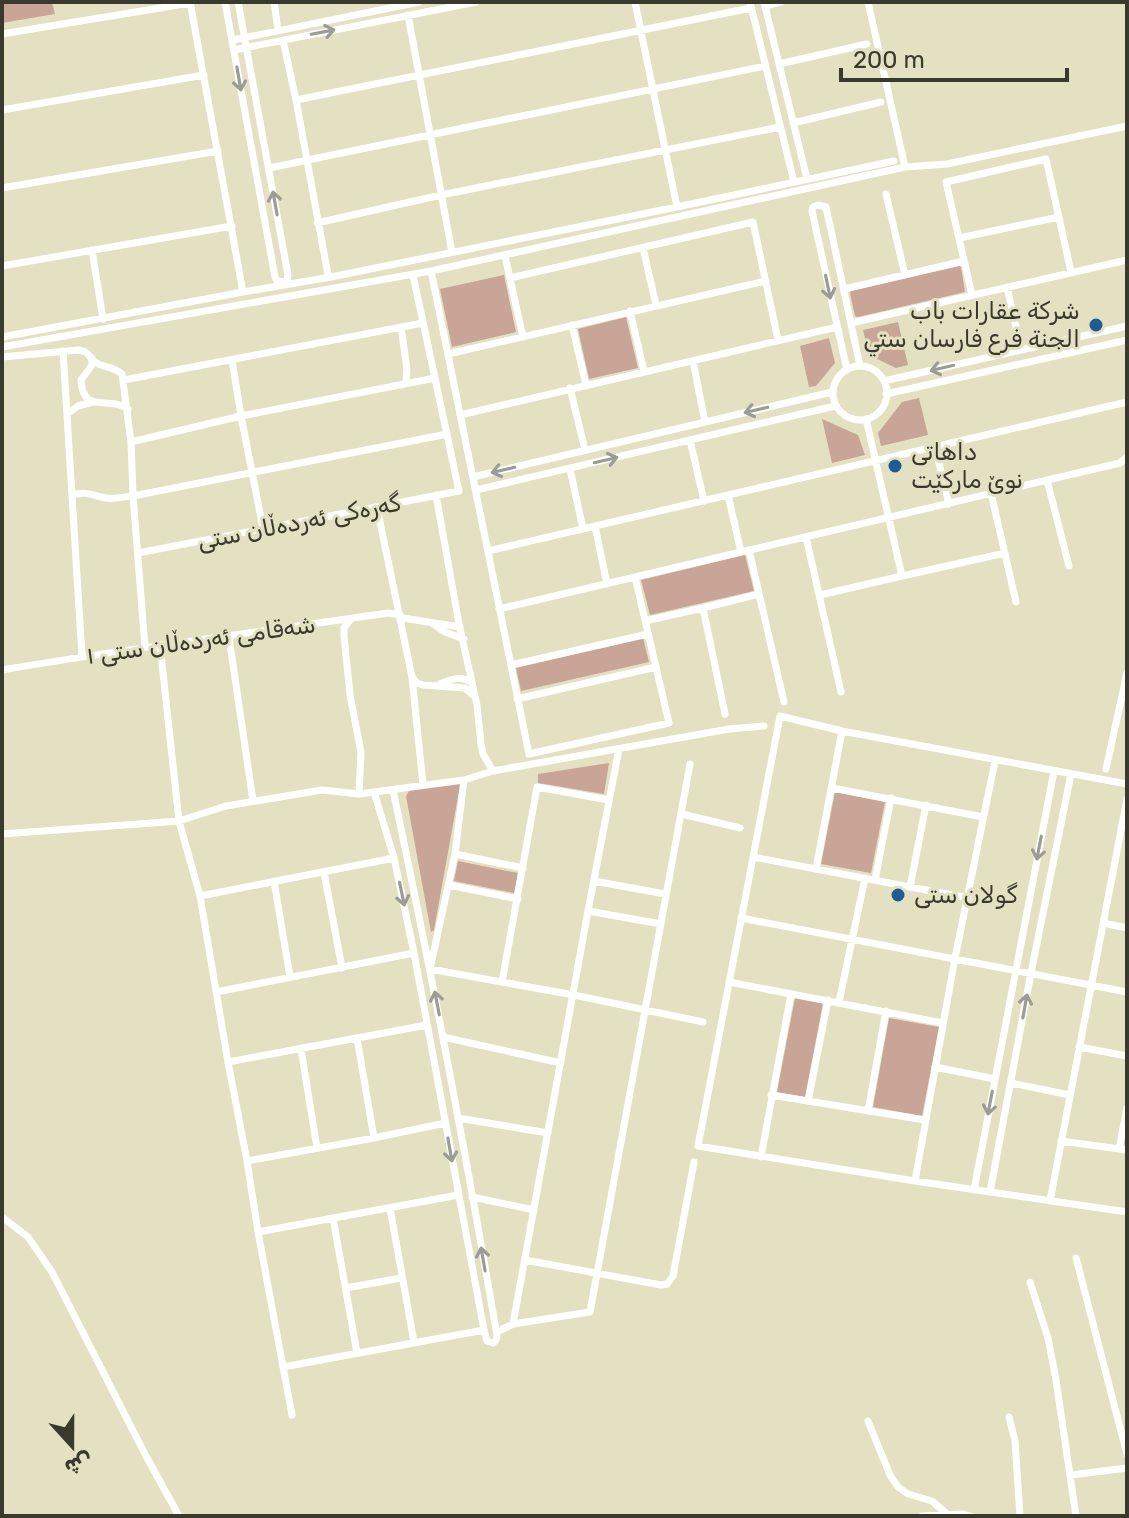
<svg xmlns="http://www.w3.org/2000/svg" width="1129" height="1518" font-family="Rubik,Vazirmatn,sans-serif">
	<rect width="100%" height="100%" fill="#e4e1c3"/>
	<!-- green -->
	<path fill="#c8a597" d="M2 2H52L55 14 2 23Z
		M959 266 961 267 965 292 858 317 855 316 850 293 851 291Z
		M504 275 516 332 452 347 440 289Z
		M626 317 638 368 589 379 578 329Z
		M898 322 908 365 896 368 869 355 863 330Z
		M829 338 835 363 816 386 809 387 800 346Z
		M919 398 928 435 881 446 878 433 902 402Z
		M822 419 858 435 865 455 832 463Z
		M745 555 754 591 650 615 641 580Z
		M643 638 649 662 521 691 516 668Z
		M609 763 604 794 538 783V774Z
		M461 780 434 930 431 932 406 796 411 788Z
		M835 792 885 802 871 873 821 864Z
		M458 861 518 873 514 893 454 881Z
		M795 998 823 1003 805 1097 777 1092Z
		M889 1018 939 1027 922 1116 873 1107Z"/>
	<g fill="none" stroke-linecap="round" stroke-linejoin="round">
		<!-- minor -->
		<path stroke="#fff" stroke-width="7" d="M190 2 243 292 331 277
			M225 2 275 277 277 281 283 282 287 280 288 275 238 2
			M274 2 278 30
			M635 2 677 207
			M750 2 794 182
			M764 2 807 179
			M868 2 905 167
			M765 6 781 2
			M408 15 452 252
			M2 34 190 3
			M233 40 419 2
			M283 40 296 100 328 275 331 277 677 207 894 161
			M234 50 476 2
			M779 64 867 44
			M296 100 751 8
			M2 110 204 75
			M793 123 881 102
			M269 168 765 66
			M2 188 218 151
			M886 194 905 275
			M317 223 441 195 780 127
			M959 238 1059 217
			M643 248 656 305
			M92 250 103 319
			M505 256 523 337
			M2 266 232 226
			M431 271 529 754 669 723 635 577
			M510 278 753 222 778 340
			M1007 287 1021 350
			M844 289 964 261
			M972 295 946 182 1046 159 1071 272
			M630 311 644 371
			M851 323 1127 260
			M572 325 586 385
			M401 327 407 369 406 382 402 385
			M2 337 243 292
			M2 347 431 271 905 167 947 164 1127 126
			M63 351 82 656
			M448 354 766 281
			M2 357 78 350C91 352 87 356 95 362 103 368 113 366 122 374L131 442 133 496 145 647
			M92 358V365L81 380C83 415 108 395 128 409
			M232 360 241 416 263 528
			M693 361 705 422
			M833 393a27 27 0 1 1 54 0a27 27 0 1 1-54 0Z
			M847 370 812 211 813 207 818 205 826 207 860 366
			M124 380 423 323
			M884 381 1127 326
			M570 388 585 450
			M886 394 1127 340
			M67 414 78 406 93 402
			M460 415 837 327
			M690 440 704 501
			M131 442 241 416 435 378
			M935 447 949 504
			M570 469 583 529
			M473 477 832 392
			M1047 480 1069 566
			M476 490 835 406
			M991 493 1016 602
			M72 495C88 491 91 495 106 498 115 499 124 497 133 496L447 434
			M728 495 741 552
			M377 507 412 677 423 785
			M595 526 607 584
			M806 537 841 692
			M749 550 784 702
			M488 551 1127 402
			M138 553 459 491 413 275
			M902 576 1005 553
			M820 595 902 576 866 419
			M703 608 759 594
			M499 609 1120 463 1127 457
			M350 620 344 628V636L350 695 361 752 359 794
			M645 621 703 608 725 714
			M432 623 445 632 464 639
			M229 637 253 801
			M160 645 179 821 200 896 228 1062 247 1161 258 1232 292 1415
			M511 665 648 634
			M2 670C130 648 260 632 388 613L400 615 403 618 460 627
			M412 677 417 683 423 685 465 688 473 695
			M440 684C451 679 462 675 472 683
			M517 699 656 667
			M1106 769 1127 673
			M493 771 729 729 764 726
			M464 780 455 854 430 969 574 995 703 1022
			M1127 784 842 731 780 716 698 1146 915 1181 1127 1212
			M832 788 983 817
			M374 792 394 858 414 953 484 1330 487 1341 493 1343 496 1340 497 1336C466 1153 431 971 393 790
			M682 814 740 828
			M2 834 179 821 226 806 322 790 359 794 464 780 493 771 483 754 481 744 477 705 459 624 436 495
			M455 854 523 868
			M753 857 968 898
			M816 869 842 731
			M324 872 342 968
			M875 880 891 798
			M274 881 290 977
			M594 881 665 894
			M449 885 518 899
			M910 887 926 805
			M200 896 394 858
			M588 911 661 924
			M741 918 1127 992
			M1103 923 1127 928
			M502 982 537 787 609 800
			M729 982 943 1023
			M216 992 414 953
			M839 1002 865 878
			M443 1037 561 1063
			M357 1038 374 1138
			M1079 1047 1127 1056
			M301 1049 317 1148
			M228 1062 427 1025
			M935 1067 995 1079
			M1011 1083 1070 1095
			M771 1095 925 1120
			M808 1101 828 1000
			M868 1111 886 1011
			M458 1118 548 1133
			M1061 1141 1127 1150
			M1119 1149 1127 1108
			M761 1157 791 994
			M247 1161 374 1138 445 1123
			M915 1181 955 958 995 761
			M974 1190 1054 771
			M990 1192 1031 973 1071 774
			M472 1197 534 1210
			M1050 1201 1127 799
			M390 1208 414 1342
			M2 1217 28 1237 52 1272 146 1456 179 1516
			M333 1218 357 1353
			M258 1232 458 1195
			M1076 1258 1127 1454
			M525 1260 661 1285 667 1284 673 1276 694 1162
			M1030 1282 1048 1338 1056 1380 1076 1516
			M346 1288 401 1278
			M513 1324 588 911 619 749
			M497 1332 513 1324 590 1312 690 764
			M283 1367 484 1330
			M1009 1417 1015 1441 1020 1516
			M868 1421 890 1475 898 1487 908 1494 932 1501 947 1514
			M1071 1475 1127 1468
			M922 1516 963 1514 970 1516"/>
	</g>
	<!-- one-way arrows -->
	<defs><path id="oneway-shaft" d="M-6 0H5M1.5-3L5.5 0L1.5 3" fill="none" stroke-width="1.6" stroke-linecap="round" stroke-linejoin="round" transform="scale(2)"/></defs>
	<g stroke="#9c9c96">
		<use href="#oneway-shaft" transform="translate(323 32) rotate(-11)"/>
		<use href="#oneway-shaft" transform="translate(239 79) rotate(80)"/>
		<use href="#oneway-shaft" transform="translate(275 203) rotate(-100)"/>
		<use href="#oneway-shaft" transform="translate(828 287) rotate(78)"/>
		<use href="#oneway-shaft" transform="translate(942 368) rotate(167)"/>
		<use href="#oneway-shaft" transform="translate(756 410) rotate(167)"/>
		<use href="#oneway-shaft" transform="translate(606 460) rotate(-13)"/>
		<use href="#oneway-shaft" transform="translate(503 470) rotate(167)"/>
		<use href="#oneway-shaft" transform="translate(1039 848) rotate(101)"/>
		<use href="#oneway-shaft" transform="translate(402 894) rotate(78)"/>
		<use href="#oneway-shaft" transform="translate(437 1003) rotate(-101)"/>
		<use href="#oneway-shaft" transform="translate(1025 1006) rotate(-80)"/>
		<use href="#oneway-shaft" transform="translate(990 1103) rotate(101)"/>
		<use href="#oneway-shaft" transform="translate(450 1150) rotate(80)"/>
		<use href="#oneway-shaft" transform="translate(483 1259) rotate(-100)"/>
	</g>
	<!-- markers -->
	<g fill="#205b92" stroke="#e4e1c3" stroke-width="3">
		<circle cx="1096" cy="325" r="8"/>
		<circle cx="895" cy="466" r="8"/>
		<circle cx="898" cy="895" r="8"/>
	</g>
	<g text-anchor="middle" stroke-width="6" stroke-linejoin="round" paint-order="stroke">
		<!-- poi labels -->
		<g font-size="24" fill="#3a392d" stroke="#e4e1c3" text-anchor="start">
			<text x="1080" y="319" text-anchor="end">شرکة عقارات باب<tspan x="1080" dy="28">الجنة فرع فارسان ستي</tspan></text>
			<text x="911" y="460">داهاتی<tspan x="911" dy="28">نوێ مارکێت</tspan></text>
			<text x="914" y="903">گولان ستی</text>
		</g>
		<!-- street labels -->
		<g font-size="24" fill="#3a392d" stroke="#e4e1c3">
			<text transform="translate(299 522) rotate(-11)" y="8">گەرەکی ئەردەڵان ستی</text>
			<text transform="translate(201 640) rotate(-8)" y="8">شەقامی ئەردەڵان ستی ١</text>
		</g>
	</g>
	<!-- border -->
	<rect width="1129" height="1518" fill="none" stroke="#3a392d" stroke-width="8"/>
	<!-- north arrow -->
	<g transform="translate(72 1446) rotate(159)" stroke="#e4e1c3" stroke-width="6" paint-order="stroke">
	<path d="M0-6L14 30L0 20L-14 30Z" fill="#3a392d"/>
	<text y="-12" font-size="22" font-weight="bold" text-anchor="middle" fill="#3a392d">ش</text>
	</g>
	<!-- scale -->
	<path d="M841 68v12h226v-12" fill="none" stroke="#3a392d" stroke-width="4"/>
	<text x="853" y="68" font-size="24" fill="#3a392d" stroke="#e4e1c3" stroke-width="6" paint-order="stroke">200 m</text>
</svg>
